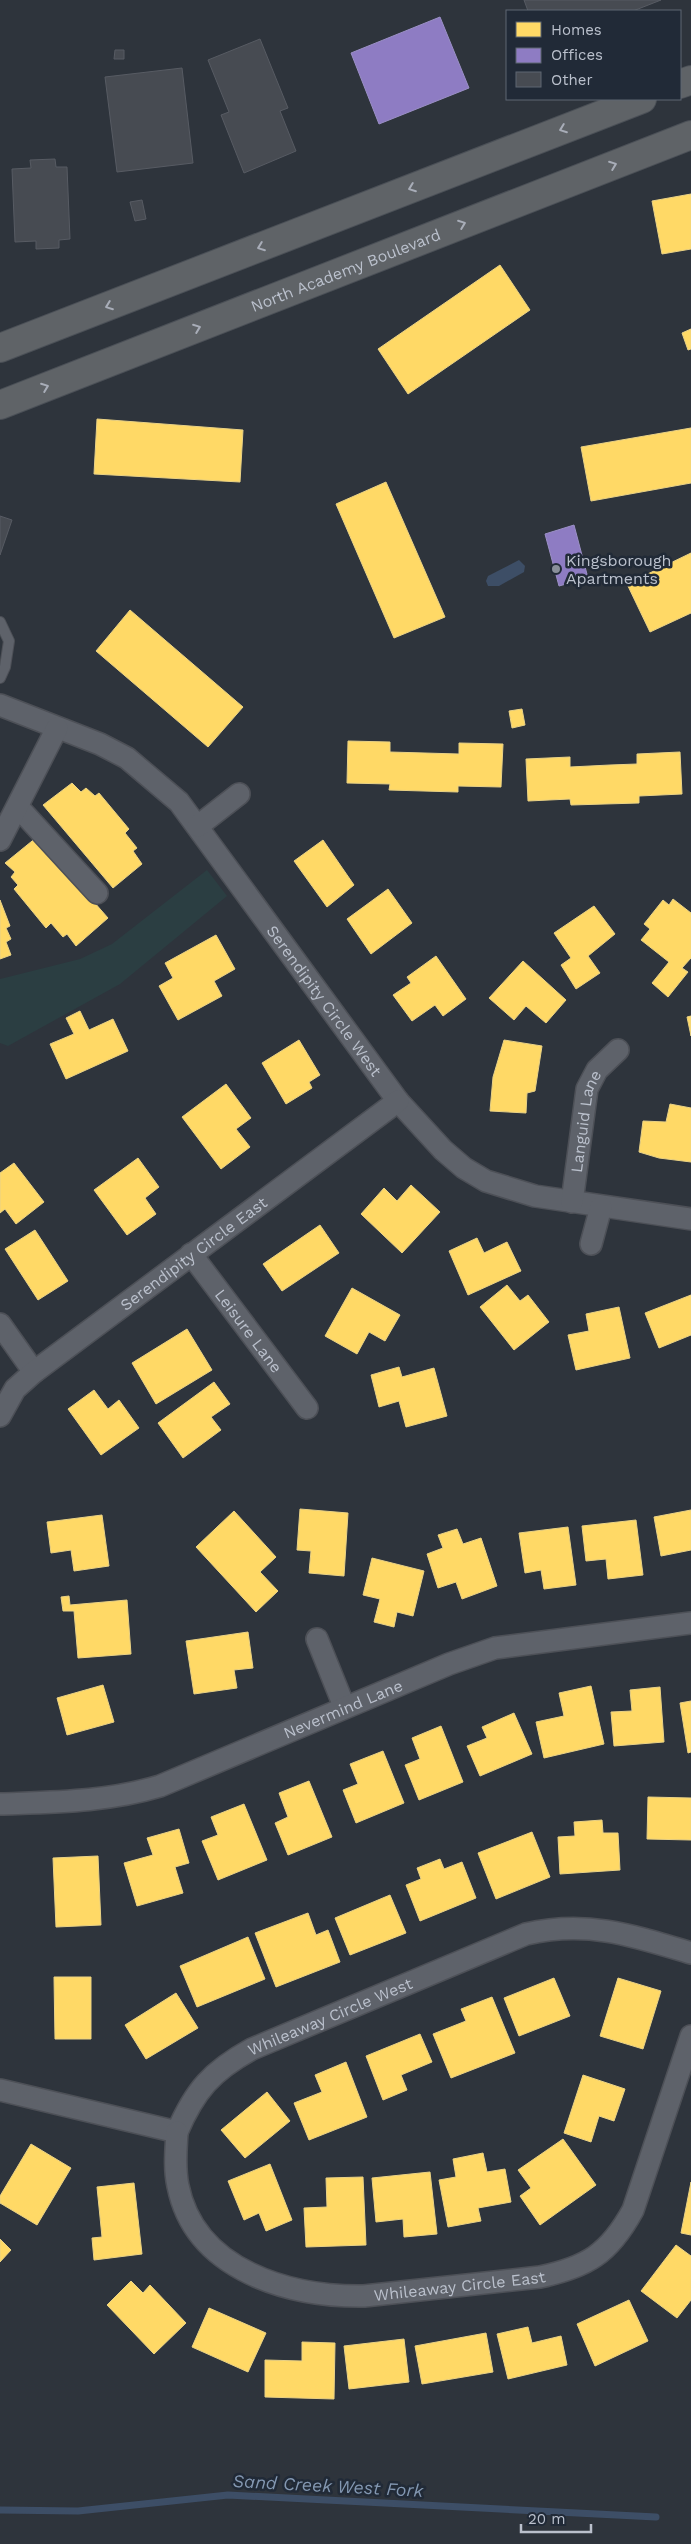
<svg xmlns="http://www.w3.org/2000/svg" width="691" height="2544" font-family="'Work Sans',sans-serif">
	<rect width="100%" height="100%" fill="#2e343c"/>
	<!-- green -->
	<path fill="#2b3e42" d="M207 870 227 896 120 984 8 1046 0 1043V979L80 959 112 944Z"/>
	<!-- water -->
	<path fill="#3d4e66" d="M519 560 525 566 524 572 499 586H488L486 581 488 576Z"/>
	<!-- homes -->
	<path fill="#ffd966" stroke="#ead285" d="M691 194V249L662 254 652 201Z
		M500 265 530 310 408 394 378 349Z
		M691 329V349L688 350 682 333Z
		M97 419 243 430 240 482 94 474Z
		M691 428V483L591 501 581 447Z
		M386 482 445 617 394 638 336 504Z
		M691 553V613L650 632 627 584Z
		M130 610 243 707 208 747 96 651Z
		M522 709 525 725 512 728 509 711Z
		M348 741 390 742V752L459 754V743L503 744 501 787 458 786V792L389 790 390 784 347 783Z
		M680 752 682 794 639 796V803L571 805 570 799 528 801 526 759 570 757V767L610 765 637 764V754Z
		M72 783 81 792 86 788 95 796 99 793 129 829 125 833 137 848 133 851 142 864 113 888 43 805Z
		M37 837 108 918 76 946 67 934 63 937 51 923 46 928 14 889 18 885 11 877 15 872 5 863Z
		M323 840 354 885 327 907 294 861Z
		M388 889 412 923 371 954 347 919Z
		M673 899 691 913V958L682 968 688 972 668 997 652 983 669 962 641 940 650 929 644 924 663 900 669 905Z
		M0 900 10 926 6 928 11 939 6 942 11 955 0 959Z
		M594 906 615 934 588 956 600 973 576 989 561 965 571 958 554 933Z
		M216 935 235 969 214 981 222 996 178 1020 159 986 173 978 165 963Z
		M436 956 466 999 443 1016 435 1005 412 1021 393 995 411 983 407 977Z
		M523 961 566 1000 546 1023 526 1006 514 1020 489 998Z
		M80 1011 89 1030 113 1019 128 1051 66 1079 50 1044 74 1034 66 1018Z
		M691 1016V1036L687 1017Z
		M299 1040 320 1075 309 1082 312 1088 286 1104 262 1063Z
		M504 1040 542 1046 535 1091 527 1093 526 1113 490 1111 493 1077Z
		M226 1084 251 1118 236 1129 250 1147 221 1169 182 1117Z
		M670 1104 691 1108V1162L659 1158 639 1152 643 1121 666 1122Z
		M138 1158 159 1187 145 1198 156 1214 127 1235 94 1190Z
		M14 1163 44 1202 16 1224 5 1209 0 1213V1173Z
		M411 1185 440 1212 402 1253 361 1214 384 1188 397 1201Z
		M320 1225 339 1253 282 1291 263 1264Z
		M35 1230 68 1281 38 1300 5 1249Z
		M477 1238 484 1253 507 1242 521 1271 468 1295 449 1251Z
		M507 1285 520 1301 528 1295 549 1322 514 1350 480 1307Z
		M352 1288 400 1315 385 1341 369 1332 357 1354 325 1336Z
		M691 1295V1335L659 1348 645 1313Z
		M619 1307 630 1358 576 1370 568 1335 589 1331 586 1314Z
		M187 1329 212 1370 156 1404 132 1363Z
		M399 1367 402 1377 434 1368 447 1416 406 1427 399 1401 379 1407 371 1375Z
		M214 1382 230 1404 211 1417 221 1430 183 1458 158 1423Z
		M94 1390 108 1409 119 1400 139 1428 101 1455 68 1409Z
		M300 1509 348 1513 344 1576 309 1573 311 1551 297 1550Z
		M691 1510V1550L661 1556 654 1517Z
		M234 1511 276 1557 260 1572 278 1591 256 1612 196 1547Z
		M102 1515 109 1566 74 1571 71 1550 51 1553 47 1522Z
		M636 1520 643 1575 608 1579 606 1559 586 1561 582 1526Z
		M568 1527 576 1585 544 1589 541 1570 525 1573 519 1533Z
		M457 1529 463 1544 481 1538 497 1586 462 1599 456 1582 438 1588 427 1554 443 1548 438 1535Z
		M372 1558 424 1571 413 1616 397 1612 394 1627 374 1622 380 1599 363 1595Z
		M69 1596 70 1605 127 1600 131 1654 78 1658 74 1611H63L61 1597Z
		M248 1632 253 1668 234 1670 237 1688 194 1694 186 1641Z
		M103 1685 114 1722 67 1735 57 1698Z
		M591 1686 604 1744 544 1758 536 1722 564 1716 559 1693Z
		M660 1687 664 1742 614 1746 611 1712 632 1711 630 1690Z
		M691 1701V1752L688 1753 680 1703Z
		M514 1713 532 1754 480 1776 467 1746 487 1738 482 1727Z
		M441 1726 463 1782 419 1800 405 1765 420 1759 412 1738Z
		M383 1751 404 1803 356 1823 343 1790 358 1784 350 1764Z
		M309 1781 332 1837 288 1855 275 1823 288 1817 279 1793Z
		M648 1797 691 1798V1840L647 1839Z
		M244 1804 267 1860 218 1880 202 1841 218 1835 211 1817Z
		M602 1820 603 1833H618L620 1870 560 1874 558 1837 575 1836 574 1822Z
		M179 1829 189 1863 175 1867 183 1893 137 1906 124 1863 153 1855 147 1838Z
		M532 1832 550 1877 496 1899 478 1853Z
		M98 1856 101 1925 56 1927 53 1858Z
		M440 1859 444 1869 462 1862 476 1898 420 1921 406 1885 421 1879 417 1868Z
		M390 1895 406 1933 350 1955 335 1918Z
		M308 1913 316 1935 328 1930 340 1962 276 1987 255 1933Z
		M248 1937 265 1979 197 2007 180 1966Z
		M54 1977H91V2039H55Z
		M554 1978 570 2016 519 2036 504 1998Z
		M618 1978 661 1991 643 2049 600 2036Z
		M176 1993 198 2028 146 2059 125 2025Z
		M492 1997 515 2053 451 2078 433 2034 466 2021 461 2009Z
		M420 2034 432 2062 401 2075 407 2090 383 2100 366 2056Z
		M346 2062 367 2117 309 2140 294 2103 322 2092 315 2075Z
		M583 2075 625 2089 614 2121 599 2116 591 2142 564 2133Z
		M267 2092 290 2121 245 2158 221 2130Z
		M563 2139 596 2185 540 2225 520 2196 531 2188 518 2170Z
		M31 2144 71 2168 37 2225 0 2203V2196Z
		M483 2153 487 2172 505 2169 511 2202 478 2208 481 2221 448 2227 439 2180 456 2177 453 2159Z
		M270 2164 292 2220 266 2231 259 2213 244 2220 228 2181Z
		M430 2172 437 2234 404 2237 403 2219 376 2222 372 2178Z
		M363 2177 366 2245 306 2247 304 2208 327 2207 326 2178Z
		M691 2182V2235L681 2233Z
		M134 2183 142 2254 94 2260 92 2238 102 2237 97 2187Z
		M0 2239 11 2250 0 2262Z
		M676 2245 691 2256V2300L677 2318 641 2291Z
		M131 2281 143 2293 150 2285 186 2323 154 2354 107 2305Z
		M629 2300 648 2341 595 2366 577 2324Z
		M209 2308 266 2333 248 2372 192 2347Z
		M528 2327 532 2343 561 2336 567 2365 508 2379 497 2334Z
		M486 2333 493 2372 422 2384 415 2346Z
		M404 2339 409 2382 349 2389 344 2346Z
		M302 2342 335 2343 334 2399 265 2397V2360L302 2361Z"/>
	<!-- offices -->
	<path fill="#8e7cc3" stroke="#9b90c6" d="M440 17 469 88 379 124 351 53Z
		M574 525 588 578 559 586 545 534Z"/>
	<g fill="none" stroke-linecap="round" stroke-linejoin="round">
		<!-- stream -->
		<path stroke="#3d4e66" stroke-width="7" d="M0 2510 78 2511 228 2495 656 2517"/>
	</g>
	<!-- building -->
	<path fill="#474b52" stroke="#575b63" d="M524 0H661L633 11H528Z
		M260 39 288 108 280 111 296 151 244 173 221 115 229 112 208 60Z
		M115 50H124V59H114Z
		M182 68 193 163 117 172 105 77Z
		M55 159 56 167H67L70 239 59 240V248L36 249V241L15 242 12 169 31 168 30 160Z
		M142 200 146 219 135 221 130 202Z
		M0 516 12 520 0 555Z"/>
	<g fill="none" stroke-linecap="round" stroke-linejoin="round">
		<!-- service casing -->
		<g stroke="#4d5057" stroke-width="12">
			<path id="service" d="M0 622 9 641 5 667 0 678"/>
		</g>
		<!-- minor casing -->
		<g stroke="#4d5057" stroke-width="24">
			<g id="minor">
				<path id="s1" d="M0 705 100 744 127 758 179 802 398 1101 443 1150 464 1168 486 1181 535 1196 691 1219"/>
				<path d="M18 807 97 893"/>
				<path d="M198 826 239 794"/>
				<path d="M0 840 57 728"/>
				<path id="s2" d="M572 1202 587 1089 597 1070 618 1050"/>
				<path d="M591 1244 601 1207"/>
				<path id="s3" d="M191 1254 307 1408"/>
				<path d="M0 1324 34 1372"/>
				<path id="s4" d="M0 1416 15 1389 34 1372 398 1101"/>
				<path d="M317 1639 344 1706"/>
				<path id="s5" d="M0 1804C55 1802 107 1802 160 1786L449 1664 495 1648 691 1623"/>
				<path id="s6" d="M0 2090 177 2132C195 2090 212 2071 252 2049L526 1934C587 1920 632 1935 691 1953"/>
				<path id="s7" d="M177 2132C176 2150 174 2168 178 2186 195 2271 290 2297 364 2296L540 2277C587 2267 609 2254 633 2210L691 2036"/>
			</g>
		</g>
		<!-- trunk casing -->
		<g stroke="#4b5057" stroke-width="30">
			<g id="trunk">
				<path d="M680 84 691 80"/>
				<path d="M0 348 642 99"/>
				<path id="s8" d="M0 405 691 135"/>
			</g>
		</g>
		<!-- service -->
		<use href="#service" stroke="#5e626a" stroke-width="10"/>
		<!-- minor -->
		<use href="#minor" stroke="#5e626a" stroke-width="21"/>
		<!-- trunk -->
		<use href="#trunk" stroke="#5f6367" stroke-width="28"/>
	</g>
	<!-- one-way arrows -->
	<defs><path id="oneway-chevron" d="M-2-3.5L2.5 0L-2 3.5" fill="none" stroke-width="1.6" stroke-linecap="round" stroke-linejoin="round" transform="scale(1.25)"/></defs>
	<g stroke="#a8adb8">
		<use href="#oneway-chevron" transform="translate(563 129) rotate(159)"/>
		<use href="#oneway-chevron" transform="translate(613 165) rotate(-21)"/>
		<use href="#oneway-chevron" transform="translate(412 188) rotate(159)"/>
		<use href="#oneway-chevron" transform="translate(462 224) rotate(-21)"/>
		<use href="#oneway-chevron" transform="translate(261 247) rotate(159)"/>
		<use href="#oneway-chevron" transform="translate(109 306) rotate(159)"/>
		<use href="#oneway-chevron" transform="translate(197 328) rotate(-21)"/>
		<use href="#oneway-chevron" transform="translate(45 387) rotate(-21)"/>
	</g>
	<!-- markers -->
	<circle fill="#898f9a" stroke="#212a37" stroke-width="2" cx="556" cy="569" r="5"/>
	<g text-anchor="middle" stroke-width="5" stroke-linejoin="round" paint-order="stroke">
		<!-- street labels -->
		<g font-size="16" fill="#bac0cc" stroke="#212a37">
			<text dy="6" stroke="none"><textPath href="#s8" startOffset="371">North Academy Boulevard</textPath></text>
			<text dy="6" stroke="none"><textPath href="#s1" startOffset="452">Serendipity Circle West</textPath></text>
			<text dy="6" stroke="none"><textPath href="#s2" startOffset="82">Languid Lane</textPath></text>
			<text dy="6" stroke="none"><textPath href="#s4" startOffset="255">Serendipity Circle East</textPath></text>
			<text dy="6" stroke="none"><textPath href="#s3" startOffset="96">Leisure Lane</textPath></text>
			<text dy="6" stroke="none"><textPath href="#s5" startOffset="360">Nevermind Lane</textPath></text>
			<text dy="6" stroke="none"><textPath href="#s6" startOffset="381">Whileaway Circle West</textPath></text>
			<text dy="6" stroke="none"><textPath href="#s7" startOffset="385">Whileaway Circle East</textPath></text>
		</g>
		<!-- poi labels -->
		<g font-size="16" fill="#bac0cc" stroke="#212a37" text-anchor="start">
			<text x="566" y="566">Kingsborough<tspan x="566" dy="18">Apartments</tspan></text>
		</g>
		<!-- water labels -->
		<g font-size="18" font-style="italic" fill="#8397b1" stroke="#212a37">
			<text transform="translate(328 2486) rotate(3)" y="6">Sand Creek West Fork</text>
		</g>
	</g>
	<!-- legend -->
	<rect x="506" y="10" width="175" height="90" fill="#212a37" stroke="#5e6673"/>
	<rect x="516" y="22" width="25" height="15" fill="#ffd966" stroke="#5e6673"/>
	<text x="551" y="35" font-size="15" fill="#bac0cc">Homes</text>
	<rect x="516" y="48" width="25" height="15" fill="#8e7cc3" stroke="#5e6673"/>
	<text x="551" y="60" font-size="15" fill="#bac0cc">Offices</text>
	<rect x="516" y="72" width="25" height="15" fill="#474b52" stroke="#5e6673"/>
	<text x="551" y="85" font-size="15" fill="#bac0cc">Other</text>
	<!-- scale -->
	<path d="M521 2524v8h70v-8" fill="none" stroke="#bac0cc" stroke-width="2.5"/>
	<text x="528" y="2524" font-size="15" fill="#bac0cc" stroke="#212a37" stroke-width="4" paint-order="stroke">20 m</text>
</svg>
